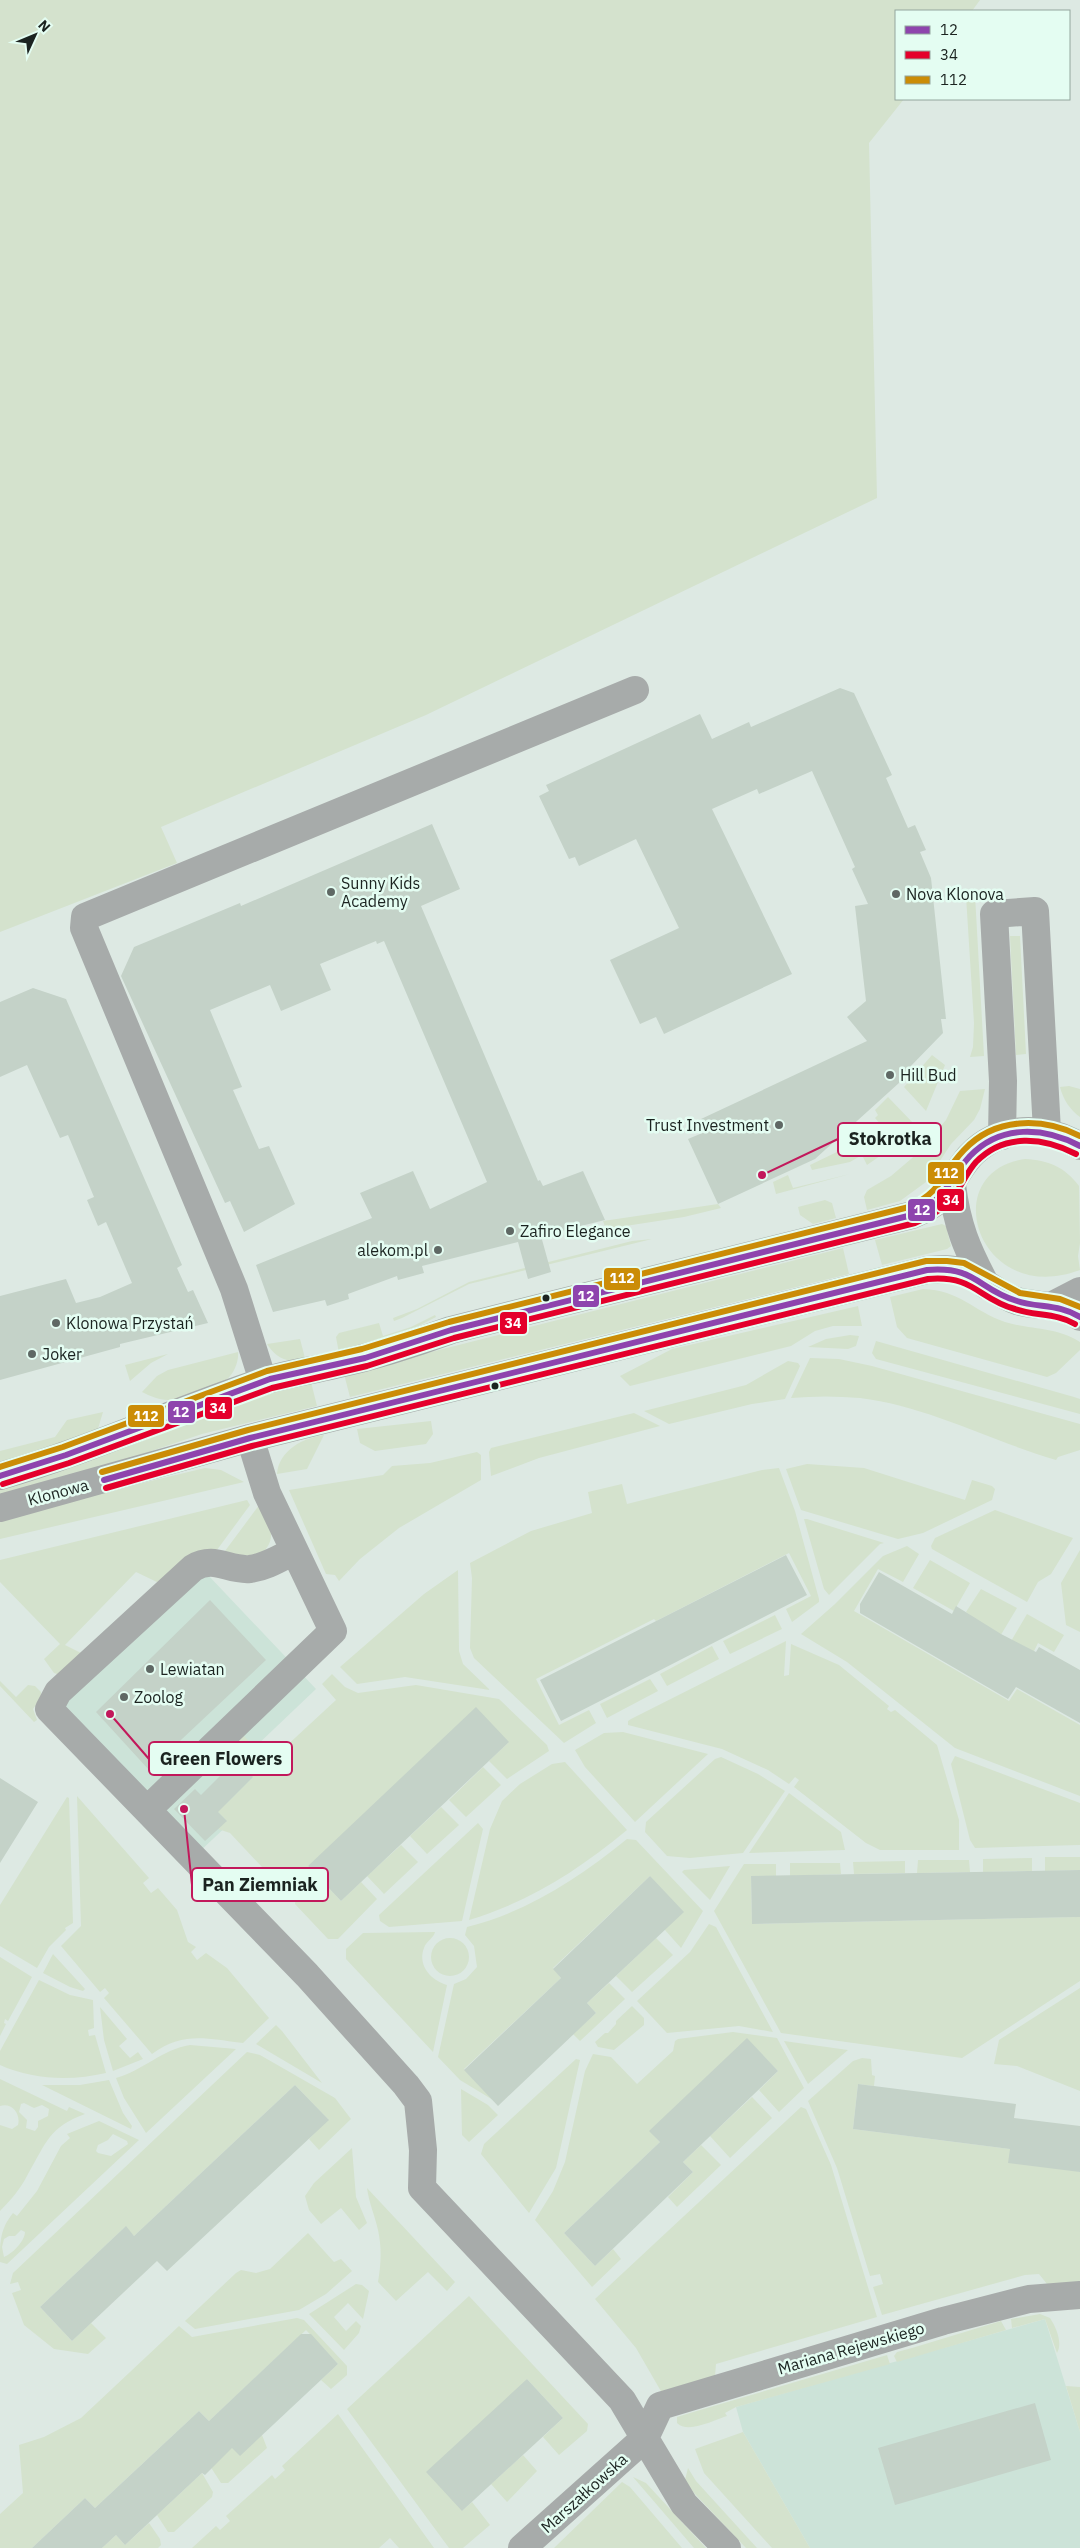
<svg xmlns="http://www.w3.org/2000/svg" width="1080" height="2548" font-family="'IBM Plex Sans',sans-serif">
	<rect width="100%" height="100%" fill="#dde9e3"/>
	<!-- built -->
	<path fill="#cce3d8" d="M190 1556 316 1689 253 1749 279 1777 197 1854 46 1693Z
		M1045 2319 1080 2432V2548H810L743 2432 736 2407Z"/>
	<!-- green -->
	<path fill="#d4e2cd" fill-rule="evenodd" d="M0 0H980L972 11H896V99H904L869 143 877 498 426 715 161 827 177 863 0 932Z
		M975 895 984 1056 970 1057 973 1047 974 1023 966 896Z
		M1010 936H1020L1026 1054 1016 1055Z
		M932 1055 945 1065 926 1111 904 1087Z
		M1069 1086 1080 1089V1117C1070 1110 1063 1099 1060 1087Z
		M985 1089 980 1109 974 1120 951 1144 926 1182 900 1201 867 1210 864 1197 867 1190 891 1176 918 1153 946 1120 960 1091Z
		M888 1097 915 1125 897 1143 875 1118 878 1115 875 1110Z
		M869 1125 890 1149 867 1165 862 1155 850 1162 812 1170 810 1165 839 1151Z
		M1025 1159C1048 1160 1065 1167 1079 1186L1080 1243 1078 1256 1080 1270C978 1308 935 1172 1025 1159Z
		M850 1174 776 1194 773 1182 788 1175 793 1188Z
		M825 1200 832 1203 836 1218 813 1224 800 1215 798 1207Z
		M718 1204 721 1208 684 1217 606 1229 603 1221Z
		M942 1224 946 1226 951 1246 947 1249 882 1265 875 1240Z
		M652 1239 469 1284 402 1318 394 1321 393 1318 417 1309 469 1282 632 1241Z
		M843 1248 849 1274 350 1397 344 1374Z
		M923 1289C960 1290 973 1311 1005 1322 1031 1330 1057 1327 1080 1342V1350L1056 1373 1047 1377 907 1338 897 1327 890 1297Z
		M858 1306 862 1326H833L815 1331 791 1346 630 1386 620 1376 672 1349Z
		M435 1315 436 1317 405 1333 339 1353 336 1337 339 1333 379 1323 383 1336 411 1327Z
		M850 1335 859 1336 856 1346 848 1349 808 1347 826 1339Z
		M300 1339 306 1362C289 1362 277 1360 267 1344Z
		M876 1341 1074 1397 1080 1399V1414L876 1359 872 1353Z
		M238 1352C239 1361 234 1374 226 1380 218 1386 179 1400 168 1400 159 1400 150 1396 142 1392L157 1376 168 1370Z
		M168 1354 151 1363 130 1381 125 1365Z
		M810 1358 839 1359 872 1366 1080 1424V1450L1058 1457 1056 1460C991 1441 927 1406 860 1398 837 1396 814 1396 791 1398Z
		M788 1361 798 1363 800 1366 785 1399 752 1404 669 1424 644 1411 746 1385Z
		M311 1382 317 1406 202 1434 77 1476 0 1497V1485L227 1404Z
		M103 1412 97 1432 0 1464V1451L55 1437 67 1420Z
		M634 1413 660 1426 539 1458 491 1476 489 1452 491 1448Z
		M431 1421 433 1434 426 1444 375 1451 360 1443 357 1429Z
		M324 1435 307 1469 277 1474C279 1450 303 1438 324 1435Z
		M477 1452 481 1455V1480L399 1528 360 1559 339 1581 335 1575 326 1574 289 1490 383 1475 392 1466 430 1463Z
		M807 1464 864 1468 965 1500 972 1480 992 1486 995 1489 992 1500 923 1533 898 1539 801 1510 786 1469Z
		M205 1468 221 1470 244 1482 0 1539V1517Z
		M779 1468 795 1511 819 1599V1602L792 1622 786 1609 811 1596 789 1553 656 1621 654 1619 536 1679 559 1725 589 1710 596 1723 564 1743 474 1658 470 1648 472 1578 470 1563 531 1531 592 1513 588 1492 622 1484 627 1504 762 1470Z
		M247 1500 250 1505 214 1554 159 1583 136 1572 65 1645 85 1655 60 1675 54 1673 44 1659 60 1644 0 1582V1560Z
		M260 1504 271 1533C272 1543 265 1551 259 1557L222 1555Z
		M995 1510 1073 1538 1051 1574 1038 1582 1027 1602 932 1549 931 1546 935 1538Z
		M804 1519H807L884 1543 880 1544 829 1595 824 1589Z
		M907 1546 919 1554 903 1582 878 1569 854 1611 1009 1701 1017 1689 1080 1725V1796L955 1748 847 1662 801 1634 835 1604 883 1556Z
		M1080 1550V1632L1066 1625 1061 1583Z
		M930 1560 970 1583 954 1611 913 1588Z
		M458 1570 459 1651 463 1664 490 1690 405 1677 357 1684 340 1667 424 1594Z
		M981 1589 1017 1608 999 1638 966 1612Z
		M1027 1614 1064 1635 1054 1652 1038 1643 1032 1655 1010 1643Z
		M775 1615 782 1629 730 1654 723 1641Z
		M786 1641 784 1676 789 1675 791 1644 839 1665 889 1706 887 1709 891 1712 895 1710 937 1745 959 1820V1850H880L866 1843 794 1787 799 1780 795 1777 789 1784 768 1770 722 1749 628 1725V1721L631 1719Z
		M712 1646 719 1659 667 1686 660 1674Z
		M332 1674 345 1687 358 1693 416 1685 499 1699 547 1745 549 1751 507 1779 489 1761 509 1742 308 1866 341 1901 361 1882 377 1899 338 1939H328L295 1904 296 1895 285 1883 278 1884 230 1833 218 1829 226 1820 214 1808 226 1804 253 1777 228 1753 216 1764 212 1761 242 1734 269 1762 336 1700 322 1684Z
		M650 1679 658 1691 607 1718 600 1704Z
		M0 1681 16 1697 28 1685 35 1686 41 1692V1698L33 1709 37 1720 34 1722 0 1686Z
		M623 1732 708 1754 635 1822 585 1767 575 1750 604 1733Z
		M955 1756 1080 1803V1845L975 1848 970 1840 951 1764Z
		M721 1757 758 1774 785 1791 743 1853 690 1858 667 1856 645 1832 646 1822 715 1759Z
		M565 1762 627 1830C577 1871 531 1901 469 1920L490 1829 502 1801 520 1784 552 1764Z
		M483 1767 501 1785 466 1817 449 1800Z
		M789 1793 841 1832 845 1850 749 1853Z
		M77 1796 149 1878 143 1883 151 1893 158 1888 177 1910 188 1942 196 1947 191 1952 197 1960 206 1953 227 1968 269 2018 243 2043C206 2039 184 2031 152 2054L104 1998 109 1993 105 1988 100 1992 61 1946 81 1926Z
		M67 1797 69 1798 73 1923 65 1928 66 1930 49 1947 37 1968 0 1946V1905Z
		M441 1807 459 1825 427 1854 410 1836Z
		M478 1823 483 1829 462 1921 389 1927 380 1921 379 1915Z
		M627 1839 636 1840 703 1911 681 1948 665 1930 650 1876 553 1968 561 1978 464 2069 493 2100 460 2080 438 2057 454 1984 466 1979 477 1967 474 1946 465 1935 467 1927C527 1912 579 1878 627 1839Z
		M401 1845 418 1862 384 1894 367 1876Z
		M1045 1857H1080V1870L1045 1871Z
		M1032 1858V1871L983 1872V1859Z
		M918 1860H969L970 1872 917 1873Z
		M905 1861V1873L854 1874 853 1862Z
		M790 1863H840L841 1874 790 1876Z
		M744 1864H776V1876L751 1877 752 1924 1080 1917V1981L962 2058 781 2033 714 1911Z
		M730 1866 710 1900 682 1872 684 1870Z
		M709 1924 716 1927 773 2032 739 2026 667 2033 637 2001 690 1952Z
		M435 1932C434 1938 426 1941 424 1948 417 1966 432 1981 447 1985L433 2052 346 1959V1949L363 1933Z
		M431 1957a19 19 0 1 1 38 0a19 19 0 1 1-38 0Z
		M656 1938 673 1955 632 1992 616 1976Z
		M53 1954 85 1989 83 1991 70 1987 43 1973Z
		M0 1957 32 1977 8 2021 5 2019 4 2023 6 2024 0 2036Z
		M39 1980 70 1995 93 2000 94 2028 88 2030 89 2036 95 2035 106 2073C72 2081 33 2080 0 2065V2051Z
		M609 1983 625 1999 580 2041 573 2034 596 2013 587 2003Z
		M1080 1988V2091L1017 2066 994 2064 999 2040Z
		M632 2006 644 2018V2025L614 2050 598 2047 595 2042 605 2033H608L616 2024V2021Z
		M100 2007 127 2039 119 2046 130 2058 138 2052 143 2059 113 2071 104 2040Z
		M276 2025 282 2031 322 2083 256 2044Z
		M733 2032 777 2038 804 2088 779 2112 759 2090 778 2071 747 2039 650 2131 660 2142 564 2233 595 2266 613 2249 621 2259 592 2287 535 2220 553 2191 565 2162 585 2071 593 2054 611 2057 637 2084 673 2051 675 2041 678 2039Z
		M784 2041 848 2050 808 2084Z
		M190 2045 236 2049 146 2133 124 2098 116 2078C142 2071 163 2049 190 2045Z
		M247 2052 260 2055 335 2098 351 2119 319 2150 309 2139 328 2119 295 2085 134 2236 125 2227 40 2307 72 2341 91 2323 106 2338 88 2354 54 2349 24 2325 12 2293 21 2290 18 2282 10 2284 13 2273Z
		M862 2058 871 2059 872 2075 875 2076 874 2086 858 2084 853 2129 1010 2149 1080 2172V2282L1047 2284 1039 2274 1025 2275 882 2315 873 2287 883 2284 880 2274 870 2276 837 2168 808 2101 853 2061Z
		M576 2059 580 2060 556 2168 529 2213 481 2154 484 2144Z
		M0 2079 67 2111 69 2107 85 2114C49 2127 46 2143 28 2174 21 2188 11 2200 0 2211V2125L12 2129 18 2125C21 2114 12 2102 0 2106ZM24 2103 34 2108 42 2105 49 2109 48 2116 38 2121V2127L35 2131 26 2128 27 2120 19 2112 21 2104Z
		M109 2080 123 2113 132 2126 131 2129 42 2085H80Z
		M461 2089 488 2105 498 2115 469 2142 462 2135Z
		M752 2097 772 2118 730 2158 710 2136Z
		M801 2107 806 2109 831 2165 877 2317 716 2364 715 2376 662 2393 636 2348 595 2299Z
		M99 2121 139 2140 7 2264 0 2262C0 2242 0 2229 13 2213L17 2216 37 2191 61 2146 70 2138 67 2134ZM113 2134 127 2141 128 2144 111 2156 98 2153 96 2151 98 2145 108 2140ZM21 2230 25 2232C25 2241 12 2254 4 2257L2 2247 4 2239 9 2236H15Z
		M701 2145 721 2165 677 2207 668 2197 693 2172 683 2162Z
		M352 2148 356 2197 367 2223 359 2230 341 2208 321 2224 309 2210 305 2196 314 2183Z
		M367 2188 455 2282 447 2291 428 2272 396 2301 378 2282C381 2264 382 2248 378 2230 375 2216 369 2203 367 2188Z
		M308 2233 334 2262 341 2259 352 2271 326 2294 299 2310 195 2329 185 2321 236 2273 241 2270 256 2273 270 2269Z
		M356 2284 362 2285 369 2291 363 2319 348 2303 334 2317 346 2331 356 2321 361 2326 359 2333 344 2350 309 2314Z
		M469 2296 588 2424 587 2431 559 2455 543 2437 563 2418 527 2379 462 2511 472 2502 490 2525 463 2548H449L347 2409Z
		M1040 2314 1050 2318C1056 2327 1063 2343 1057 2353L1045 2319 1012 2328 1011 2319Z
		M297 2318 304 2320 347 2366V2375L331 2389 321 2380 338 2364 306 2330 209 2421 199 2411 95 2508 85 2498 32 2548H0V2514L23 2493 19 2445 44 2437 81 2418 179 2326 192 2337Z
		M1001 2321 1006 2330 897 2362 894 2356 897 2352 912 2348Z
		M887 2355 890 2364 736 2407 725 2413 727 2416C714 2420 688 2434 677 2423V2417L690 2413Z
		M1066 2386 1080 2387V2432Z
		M338 2414 434 2548H399L390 2538 379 2548H192L216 2526 220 2530 230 2521 226 2516 272 2475 275 2479 285 2470 282 2466Z
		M743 2432 810 2548H772L704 2473 695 2449Z
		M262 2435 267 2448 228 2483H221L210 2466 231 2446Z
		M523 2455 537 2471 507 2502 491 2484Z
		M688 2468 696 2481 757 2548H746L694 2493 685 2480Z
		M202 2473 213 2492 212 2497 174 2532H168L157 2515Z
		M633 2477 646 2483 706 2548H694Z
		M622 2482 630 2487 682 2548H554Z
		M149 2523 160 2539 161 2545 158 2548H102L116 2535 125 2545Z"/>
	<!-- building -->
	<path fill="#c4d2c8" d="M840 688 854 693 892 775 886 778 908 828 915 825 926 850 920 852 931 878 946 1019H941L943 1033 907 1070 910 1073 815 1159 718 1204 688 1139 707 1131 701 1119 867 1041 847 1017 866 1001 855 906 868 904 852 869 855 867 812 771 759 794 757 789 712 809 792 974 664 1034 656 1017 640 1024 610 960 679 928 636 839 579 866 575 857 569 859 539 796 549 791 546 785 700 714 712 739 749 722 751 727Z
		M432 824 460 889 421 906 538 1181 540 1180 543 1186 583 1171 605 1220 541 1236 551 1272 528 1279 518 1242 422 1266 424 1273 398 1280 397 1276 348 1294 349 1299 327 1306 325 1300 273 1312 256 1265 372 1218 360 1193 413 1171 430 1209 487 1182 384 941 377 944 376 941 320 964 331 990 281 1011 270 985 210 1010 242 1087 233 1090 259 1149 269 1146 295 1204 244 1232 230 1201 225 1203 121 976 134 947 240 903 241 906Z
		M33 988 66 999 182 1265 177 1268 188 1292 193 1290 208 1323 120 1344V1347L0 1380V1296L66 1279 76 1303 100 1297 132 1283 106 1222 98 1226 87 1200 94 1197 68 1135 60 1138 27 1065 0 1077V1002Z
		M786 1555 807 1595 561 1721 540 1680Z
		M879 1572 952 1614 956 1606 1001 1634 1036 1652 1039 1647 1080 1670V1723L1016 1687 1008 1699 860 1613V1604Z
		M210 1600 266 1660 149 1770 96 1712Z
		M476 1707 509 1742 341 1901 308 1866Z
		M236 1760 253 1777 218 1812 227 1821 205 1841 174 1809 195 1789 201 1795Z
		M0 1778 38 1802 0 1863Z
		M1080 1870V1917L752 1924 751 1876Z
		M650 1876 684 1912 587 2003 596 2013 498 2106 464 2070 561 1978 553 1969Z
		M747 2038 778 2071 683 2162 693 2172 595 2266 564 2233 660 2142 649 2131Z
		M858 2084 1016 2104 1014 2118 1080 2126V2172L1008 2163 1010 2149 853 2129Z
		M295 2085 329 2120 167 2271 157 2261 72 2341 40 2307 126 2226 134 2236Z
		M301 2334H311L338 2364 240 2456 232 2448 205 2475 202 2473 125 2545 116 2535 102 2548H32L85 2498 95 2508 199 2411 209 2421Z
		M527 2379 563 2418 462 2511 426 2472Z
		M1035 2403 1051 2460 895 2505 878 2448Z"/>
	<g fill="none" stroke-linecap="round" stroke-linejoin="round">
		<!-- minor -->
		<path stroke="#a7abaa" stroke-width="28" d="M1002 1136 1003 1081 994 914 1035 911 1047 1131
			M952 1185C957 1226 967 1249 986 1285
			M1051 1306 1080 1291
			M263 1381 234 1289 84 928 85 917 635 690
			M0 1476C89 1451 173 1411 261 1382 285 1374 310 1371 335 1365 375 1356 413 1344 451 1330L912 1215C954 1197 945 1185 970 1156 1000 1124 1045 1125 1080 1146
			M0 1508 250 1438 927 1270C940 1269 953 1268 966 1273 984 1280 998 1295 1017 1301 1038 1307 1062 1303 1080 1317
			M294 1551C280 1558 266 1567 250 1569 228 1571 215 1555 193 1568L58 1692 49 1709 307 1975 406 2085 418 2101 423 2150 422 2188 622 2400 684 2504 727 2548
			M147 1810 333 1631 267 1493 250 1438
			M522 2548 645 2438 660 2406 943 2321 1029 2299 1080 2295"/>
		<!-- bus-1 casing -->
		<g stroke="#e4fdf2" stroke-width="10">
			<path id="bus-1" d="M0 1476 66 1455 270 1379 365 1358 451 1330 912 1215C951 1196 945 1183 970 1156 1001 1124 1044 1127 1080 1146
				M104 1480 250 1438 927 1270C977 1266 977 1289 1017 1301 1038 1308 1060 1304 1080 1317"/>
		</g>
		<!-- bus-2 casing -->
		<g stroke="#e4fdf2" stroke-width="10">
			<path id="bus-2" d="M3 1484 69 1463 272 1388 367 1366 454 1338 915 1223C927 1218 938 1212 948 1203 960 1191 965 1174 976 1162 1004 1133 1043 1137 1076 1154
				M106 1488 252 1446 928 1279C975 1275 978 1299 1015 1309 1035 1316 1057 1313 1075 1324"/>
		</g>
		<!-- bus-3 casing -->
		<g stroke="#e4fdf2" stroke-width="10">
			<path id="bus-3" d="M0 1467 63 1447 267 1371 362 1349 449 1322 909 1207C945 1189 940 1175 964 1150 995 1117 1042 1117 1080 1136
				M102 1472 248 1430 926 1261H947L964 1263 1020 1293 1060 1299 1080 1307"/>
		</g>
		<!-- bus-1 -->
		<use href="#bus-1" stroke="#8e44ad" stroke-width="6"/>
		<!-- bus-2 -->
		<use href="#bus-2" stroke="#e4002b" stroke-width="6"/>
		<!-- bus-3 -->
		<use href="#bus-3" stroke="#cb8c06" stroke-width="6"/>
	</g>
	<!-- markers -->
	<g fill="#5f6864" stroke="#e4fdf2" stroke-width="2">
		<circle cx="331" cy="892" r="5"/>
		<circle cx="896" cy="894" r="5"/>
		<circle cx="890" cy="1075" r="5"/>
		<circle cx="779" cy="1125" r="5"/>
		<circle cx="510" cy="1231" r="5"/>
		<circle cx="438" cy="1250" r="5"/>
		<circle cx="56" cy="1323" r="5"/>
		<circle cx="32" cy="1354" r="5"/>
		<circle cx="150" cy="1669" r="5"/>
		<circle cx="124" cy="1697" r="5"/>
	</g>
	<g fill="#1b2320" stroke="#e4fdf2" stroke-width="2">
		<circle cx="546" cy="1298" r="4.5"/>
		<circle cx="495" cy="1386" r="4.5"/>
	</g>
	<g text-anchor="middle" stroke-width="5" stroke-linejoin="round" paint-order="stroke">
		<!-- poi labels -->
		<g font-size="16" fill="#1b2320" stroke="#e4fdf2" text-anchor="start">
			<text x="341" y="889">Sunny Kids<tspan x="341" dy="18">Academy</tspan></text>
			<text x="906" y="900">Nova Klonova</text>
			<text x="900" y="1081">Hill Bud</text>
			<text x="769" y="1131" text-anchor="end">Trust Investment</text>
			<text x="520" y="1237">Zafiro Elegance</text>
			<text x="428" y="1256" text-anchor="end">alekom.pl</text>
			<text x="66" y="1329">Klonowa Przystań</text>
			<text x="42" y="1360">Joker</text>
			<text x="160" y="1675">Lewiatan</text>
			<text x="134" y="1703">Zoolog</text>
		</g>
		<!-- street labels -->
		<g font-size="16" fill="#1b2320" stroke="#e4fdf2">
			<text transform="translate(58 1492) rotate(-15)" y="6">Klonowa</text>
			<text transform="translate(851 2348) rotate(-16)" y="6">Mariana Rejewskiego</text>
			<text transform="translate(584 2493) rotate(-42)" y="6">Marszałkowska</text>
		</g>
	</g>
	<!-- callouts -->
	<path fill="none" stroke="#c2185b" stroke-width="2" d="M762 1175L838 1139M110 1714L149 1759M184 1809L192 1885"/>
	<g fill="#c2185b" stroke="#e4fdf2" stroke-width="2">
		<circle cx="762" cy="1175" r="5"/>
		<circle cx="110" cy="1714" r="5"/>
		<circle cx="184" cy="1809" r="5"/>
	</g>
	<g fill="#e4fdf2" stroke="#c2185b" stroke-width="2">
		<rect x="838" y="1123" width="103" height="33" rx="5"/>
		<rect x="149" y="1742" width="143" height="33" rx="5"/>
		<rect x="192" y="1868" width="136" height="33" rx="5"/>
	</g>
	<g font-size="18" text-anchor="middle" font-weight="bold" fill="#1b2320">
		<text x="890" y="1145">Stokrotka</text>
		<text x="221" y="1765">Green Flowers</text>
		<text x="260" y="1891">Pan Ziemniak</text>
	</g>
	<g stroke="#e4fdf2" stroke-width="2">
		<rect x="927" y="1161" width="38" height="24" rx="5" fill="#cb8c06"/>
		<rect x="936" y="1188" width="29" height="24" rx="5" fill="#e4002b"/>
		<rect x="907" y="1198" width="29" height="24" rx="5" fill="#8e44ad"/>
		<rect x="603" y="1267" width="38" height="24" rx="5" fill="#cb8c06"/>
		<rect x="572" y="1284" width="28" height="24" rx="5" fill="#8e44ad"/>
		<rect x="499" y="1311" width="29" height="24" rx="5" fill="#e4002b"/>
		<rect x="204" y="1396" width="29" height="24" rx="5" fill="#e4002b"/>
		<rect x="167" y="1400" width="29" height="24" rx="5" fill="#8e44ad"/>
		<rect x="127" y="1404" width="38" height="24" rx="5" fill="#cb8c06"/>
	</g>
	<g font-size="14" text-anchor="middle" font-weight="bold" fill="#fff">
		<text x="946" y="1178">112</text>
		<text x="951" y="1205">34</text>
		<text x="922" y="1215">12</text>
		<text x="622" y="1283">112</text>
		<text x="586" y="1301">12</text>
		<text x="513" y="1328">34</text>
		<text x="218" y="1413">34</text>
		<text x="181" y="1417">12</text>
		<text x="146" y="1421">112</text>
	</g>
	<!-- legend -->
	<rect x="895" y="10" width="175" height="90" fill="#e4fdf2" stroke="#94a69e"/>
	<rect x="905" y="26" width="25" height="8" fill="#8e44ad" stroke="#94a69e"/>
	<text x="940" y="35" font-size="15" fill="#1b2320">12</text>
	<rect x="905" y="51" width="25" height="8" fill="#e4002b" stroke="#94a69e"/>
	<text x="940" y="60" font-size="15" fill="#1b2320">34</text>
	<rect x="905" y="76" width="25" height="8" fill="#cb8c06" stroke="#94a69e"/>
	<text x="940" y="85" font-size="15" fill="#1b2320">112</text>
	<!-- north arrow -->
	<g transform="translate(35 35) rotate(46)" stroke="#e4fdf2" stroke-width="4" paint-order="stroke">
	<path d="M0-4L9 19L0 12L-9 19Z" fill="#1b2320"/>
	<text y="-8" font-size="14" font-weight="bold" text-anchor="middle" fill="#1b2320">N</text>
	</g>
</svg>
